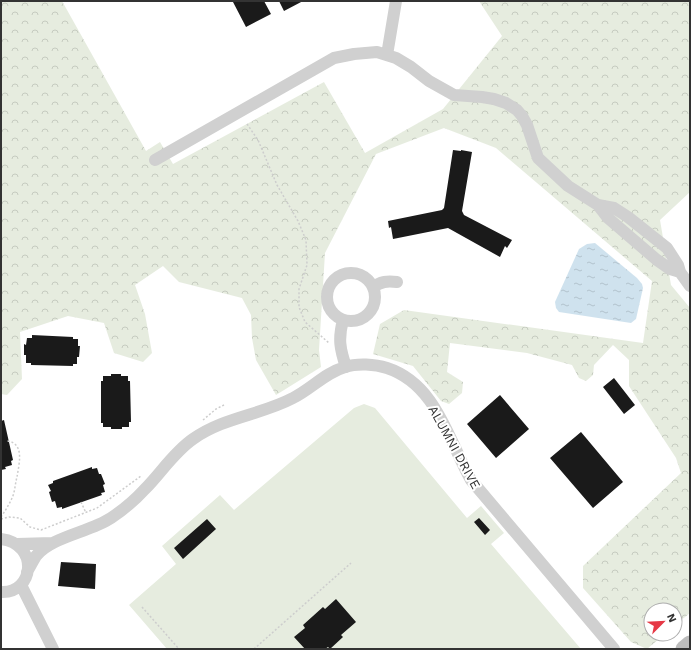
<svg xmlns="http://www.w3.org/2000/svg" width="691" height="650" font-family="'Work Sans',sans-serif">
	<defs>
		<pattern id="forest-crowns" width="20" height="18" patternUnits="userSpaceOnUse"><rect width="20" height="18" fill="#e6ecdf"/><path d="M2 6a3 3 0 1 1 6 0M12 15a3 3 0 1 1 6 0" fill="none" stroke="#c6cbc0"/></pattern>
		<pattern id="water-ripples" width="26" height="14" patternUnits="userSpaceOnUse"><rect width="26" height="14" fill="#cfe2ee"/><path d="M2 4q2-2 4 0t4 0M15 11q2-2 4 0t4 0" fill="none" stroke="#b2c2cd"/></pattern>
	</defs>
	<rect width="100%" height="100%" fill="#fff"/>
	<!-- forest -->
	<path fill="url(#forest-crowns)" d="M1 1H62L146 151 160 142 173 164 324 82 365 153 443 109 502 36 479 1H690V192L660 220 671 285 690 308V613L675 625V610H651V634H665L647 649 631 642 583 588V566L681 473 676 458 629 386V360L613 345 594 365 593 375 586 381 579 378 572 365 527 353 450 343 447 372 463 382 462 393 449 404 441 401 413 366 373 354 380 324 404 310 643 343 652 281 496 148 444 128 376 154 325 253 319 350 321 367 276 395 256 360 252 338 251 315 242 298 179 282 163 266 135 285 145 314 152 353 143 362 114 353 104 323 68 316 20 332 22 379 7 395 1 394Z"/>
	<!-- pitch -->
	<path fill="#e6ecdf" d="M364 404 375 408 467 518 481 506 504 533 491 544 581 649H167L129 605 176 564 162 546 220 495 234 510 354 408Z"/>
	<!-- water -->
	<path fill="url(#water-ripples)" d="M595 243 637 278 642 284 643 288 636 319 631 323 559 312 556 308 555 302 579 249 587 244Z"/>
	<!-- building -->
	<path fill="#1a1a1a" d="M234 1H264L271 14 246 27 233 2Z
		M279 1H303L284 11Z
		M453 150 461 151V150L472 152 462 211 464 215 512 240 507 248 505 246 500 257 448 228 393 239 391 227 389 228 388 221 442 210 444 208Z
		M32 335 73 337V339H78V346H80L79 357H77V364H73V366L31 365V363H26V355H24V344L26 345 27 338H32Z
		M111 374H121V376H128V381H130L131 422H129V427H122V429H111V427H103V423H101V381H103V376H111Z
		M614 378 635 405 624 414 603 387Z
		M500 395 529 429 496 458 467 424Z
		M4 420 13 460 11 461 12 465 5 467 6 469 1 470V421Z
		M581 432 623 482 593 508 550 458Z
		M92 467V469L97 468 99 474H101L105 484 103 485 105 492 101 493 102 495 62 509V507L57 508 55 501 52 502 49 492 51 491 48 485 53 483V481Z
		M479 518 490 530 485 535 474 522Z
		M207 519 216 529 183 559 174 548Z
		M61 562 96 564 95 589 58 586Z
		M336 599 356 622 341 635 343 637 330 649 328 647 325 649H305L294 637 305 628 303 625 323 607 325 609Z"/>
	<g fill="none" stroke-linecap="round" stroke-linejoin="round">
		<!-- path -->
		<path stroke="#cdcdcd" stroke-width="1.5" stroke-dasharray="2 2" stroke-linecap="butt" d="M247 124 258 140 277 185 298 221 306 240 307 265 299 289V307L305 322 329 343
			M203 420 216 409 224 405
			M81 502 86 513
			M1 517C5 511 9 505 12 498 15 492 15 484 17 477 19 464 25 443 7 441L8 440
			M1 519 9 517 20 518 30 527 41 530 97 508 141 476
			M142 607 179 649
			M254 649 351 563"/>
		<!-- street -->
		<path stroke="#d0d0d0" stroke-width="12" d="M387 55 396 1
			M155 160 334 58 354 54 377 52 396 58 411 67 429 81 454 95 482 97 494 99 506 103 517 110 522 116 527 125 538 158 568 186 598 205 608 218 657 260 670 269 680 272 690 286
			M598 205 614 208 628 217 667 248 678 265 680 272
			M327 297a24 24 0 1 1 48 0a24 24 0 1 1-48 0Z
			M373 288C380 281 388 281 397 282
			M343 320C338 339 340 349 346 367
			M1 539C40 544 34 594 1 592
			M17 544 52 543
			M27 572C30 567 33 561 36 556 51 537 90 532 111 518 123 510 135 500 145 489 161 473 174 452 193 439 224 417 261 415 293 398 311 389 325 373 345 367 357 363 375 364 387 368 436 384 448 439 471 480L614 649
			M21 585 53 649"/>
		<!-- secondary -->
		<path stroke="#bdbdbd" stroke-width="17" d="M684 649 690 644"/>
	</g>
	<g text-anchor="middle" stroke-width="4" stroke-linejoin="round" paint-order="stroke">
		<!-- street labels -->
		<g font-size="13" fill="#333" stroke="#fff">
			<text transform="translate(455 447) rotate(61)" y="5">ALUMNI DRIVE</text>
		</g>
	</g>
	<!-- border -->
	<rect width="691" height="650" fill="none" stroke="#333333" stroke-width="4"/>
	<!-- north arrow -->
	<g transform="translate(663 622) rotate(66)"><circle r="19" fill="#ffffff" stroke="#adadad"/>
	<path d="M0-3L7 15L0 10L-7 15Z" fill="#e63946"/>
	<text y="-6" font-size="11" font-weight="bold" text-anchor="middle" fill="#333333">N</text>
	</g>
</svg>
